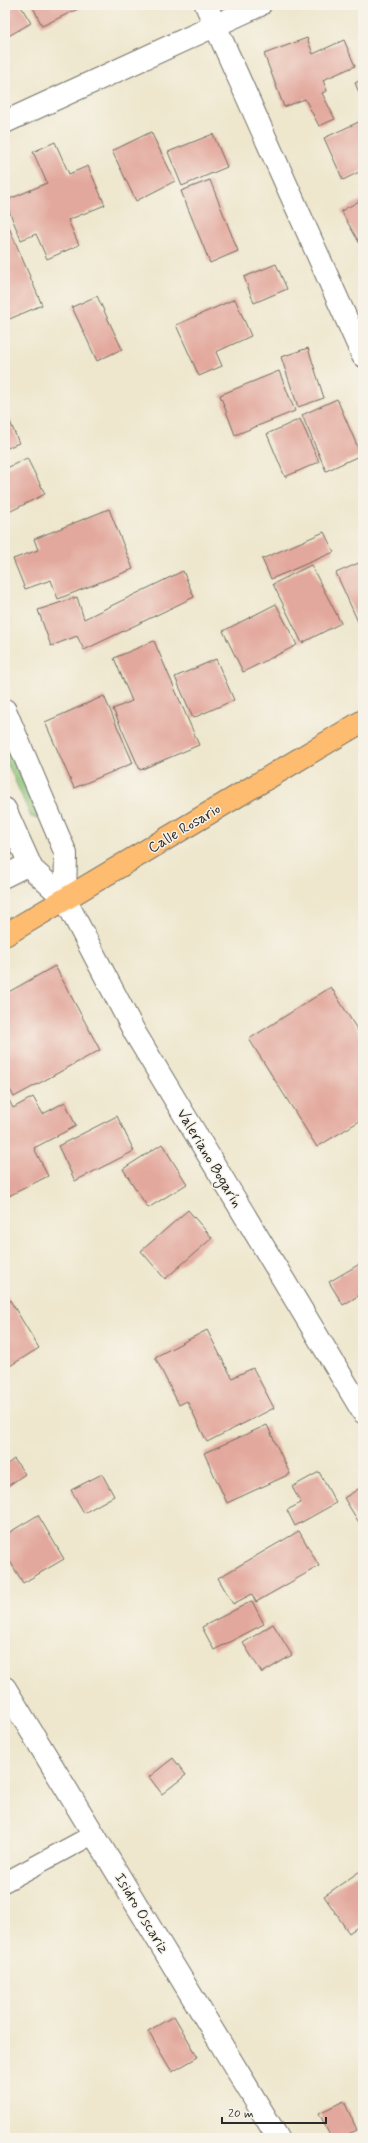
<svg xmlns="http://www.w3.org/2000/svg" width="368" height="2143" font-family="Mynerve,sans-serif">
	<rect width="100%" height="100%" fill="#f7f3e8"/>
	<filter id="ink" filterUnits="userSpaceOnUse"><feTurbulence type="fractalNoise" baseFrequency=".025" numOctaves="2"/><feDisplacementMap in="SourceGraphic" scale="8" xChannelSelector="R" yChannelSelector="G"/><feConvolveMatrix kernelMatrix="1 2 1 2 8 2 1 2 1" color-interpolation-filters="sRGB"/></filter>
	<filter id="wash" filterUnits="userSpaceOnUse"><feTurbulence type="fractalNoise" baseFrequency=".012" numOctaves="4" result="noise"/><feDisplacementMap in="SourceGraphic" scale="16" xChannelSelector="R" yChannelSelector="G"/><feGaussianBlur stdDeviation="0.9" result="paint"/><feColorMatrix in="noise" values="0 0 0 0 0 0 0 0 0 0 0 0 0 0 0 0 0 1.4 0 .05"/><feComposite in="paint" operator="in"/></filter>
	<g filter="url(#wash)">
		<rect width="100%" height="100%" fill="#eee7ce"/>
		<!-- green -->
		<path fill="#8cc57a" stroke="#5c7852" d="M5 734 39 817 35 818 31 817 5 758Z"/>
		<g id="blocks">
			<!-- building -->
			<path fill="#e3a89d" d="M5 5H20L31 23 5 38Z
				M32 5H82V7L42 26Z
				M307 38 313 54 344 40 355 66 323 80 327 91 322 93 335 119 319 126 305 99 284 107 264 54Z
				M363 79V102L355 83Z
				M363 120V170L343 180 324 138Z
				M151 132 175 181 136 201 112 151Z
				M213 134 227 167 182 186 168 152Z
				M55 142 69 174 88 166 105 205 68 220 79 245 47 259 36 234 21 240 5 201 47 183 33 152Z
				M210 180 238 251 210 263 181 191Z
				M363 199V242L360 244 341 211Z
				M5 218 42 305 5 321Z
				M276 264 287 289 254 303 244 277Z
				M97 296 122 349 97 361 72 307Z
				M235 299 251 336 216 352 222 366 199 376 176 325Z
				M308 348 324 398 298 407 281 357Z
				M279 371 295 411 235 435 220 395Z
				M337 399 361 455 326 471 302 415Z
				M5 410 19 443 5 449Z
				M300 419 319 462 285 477 267 434Z
				M27 458 45 494 5 514V469Z
				M109 509 133 569 58 599 51 580 25 589 13 559 38 550 34 539Z
				M324 532 334 552 271 579 262 559Z
				M363 561V623L359 624 336 573Z
				M311 565 341 623 302 643 273 584Z
				M183 571 194 597 84 650 77 636 51 646 38 610 77 597 84 619Z
				M276 604 297 645 243 672 223 631Z
				M154 641 199 745 140 770 113 709 132 701 114 658Z
				M216 659 234 700 193 718 175 677Z
				M104 696 133 763 74 788 45 722Z
				M55 966 100 1050 14 1097 5 1080V994Z
				M331 987 363 1039V1119L317 1147 249 1039Z
				M5 1092 13 1108 33 1097 43 1114 65 1102 76 1126 34 1148 48 1176 5 1198Z
				M117 1116 134 1151 75 1181 58 1146Z
				M162 1144 187 1184 148 1208 123 1169Z
				M188 1210 212 1238 165 1279 141 1251Z
				M363 1262V1293L343 1305 329 1282Z
				M5 1292 39 1348 5 1369Z
				M207 1330 232 1378 253 1368 274 1408 207 1442 187 1401 179 1405 155 1357Z
				M267 1425 290 1474 227 1503 204 1453Z
				M14 1459 25 1474 5 1488V1466Z
				M319 1472 336 1503 295 1526 287 1510 301 1503 292 1487Z
				M102 1474 114 1496 84 1513 71 1490Z
				M363 1486V1529L344 1498Z
				M38 1515 64 1559 23 1583 5 1553V1535Z
				M299 1531 319 1566 256 1602 252 1594 233 1604 218 1578Z
				M252 1601 264 1624 214 1650 202 1627Z
				M273 1624 292 1655 262 1673 243 1643Z
				M173 1758 186 1775 162 1794 149 1777Z
				M363 1869V1923L349 1933 324 1896Z
				M174 2016 198 2057 172 2072 148 2031Z
				M344 2101 357 2130 340 2138H331L319 2113Z"/>
		</g>
	</g>
	<g filter="url(#ink)">
		<use href="#blocks" fill-opacity="0" stroke="#6f6d64" stroke-width="1"/>
		<g fill="none" stroke-linecap="round" stroke-linejoin="round">
			<!-- service casing -->
			<g stroke="#6f6d64" stroke-width="21">
				<path id="service" d="M5 1882 94 1834"/>
			</g>
			<!-- minor casing -->
			<g stroke="#6f6d64" stroke-width="24">
				<path id="minor" d="M206 5 363 356
					M5 122 260 5
					M5 876 29 864
					M5 1688 278 2138"/>
			</g>
			<!-- tertiary casing -->
			<g stroke="#6f6d64" stroke-width="24">
				<path id="tertiary" d="M5 710 66 854 65 899
					M5 809 32 869 65 899 135 1033 363 1412"/>
			</g>
			<!-- primary casing -->
			<g stroke="#6f6d64" stroke-width="24">
				<path id="primary" d="M5 935 363 721"/>
			</g>
			<!-- service -->
			<use href="#service" stroke="#fff" stroke-width="19"/>
			<!-- minor -->
			<use href="#minor" stroke="#fff" stroke-width="22"/>
			<!-- tertiary -->
			<use href="#tertiary" stroke="#fff" stroke-width="22"/>
			<!-- primary -->
			<use href="#primary" stroke="#fdbc6f" stroke-width="22"/>
		</g>
	</g>
	<g text-anchor="middle" stroke-width="3" stroke-linejoin="round" paint-order="stroke">
		<!-- street labels -->
		<g font-size="15" fill="#2b2b2b" stroke="#f7f3e8">
			<text transform="translate(184 828) rotate(-31)" y="5">Calle Rosario</text>
			<text transform="translate(210 1158) rotate(59)" y="5">Valeriano Bogarín</text>
			<text transform="translate(142 1913) rotate(59)" y="5">Isidro Oscariz</text>
		</g>
	</g>
	<!-- margin -->
	<rect width="368" height="2143" fill="none" stroke="#f7f3e8" stroke-width="20"/>
	<!-- scale -->
	<path d="M222 2117v6h104v-6" fill="none" stroke="#2b2b2b" stroke-width="2"/>
	<text x="228" y="2117" font-size="12" fill="#2b2b2b" stroke="#f7f3e8" stroke-width="3" paint-order="stroke">20 m</text>
</svg>
